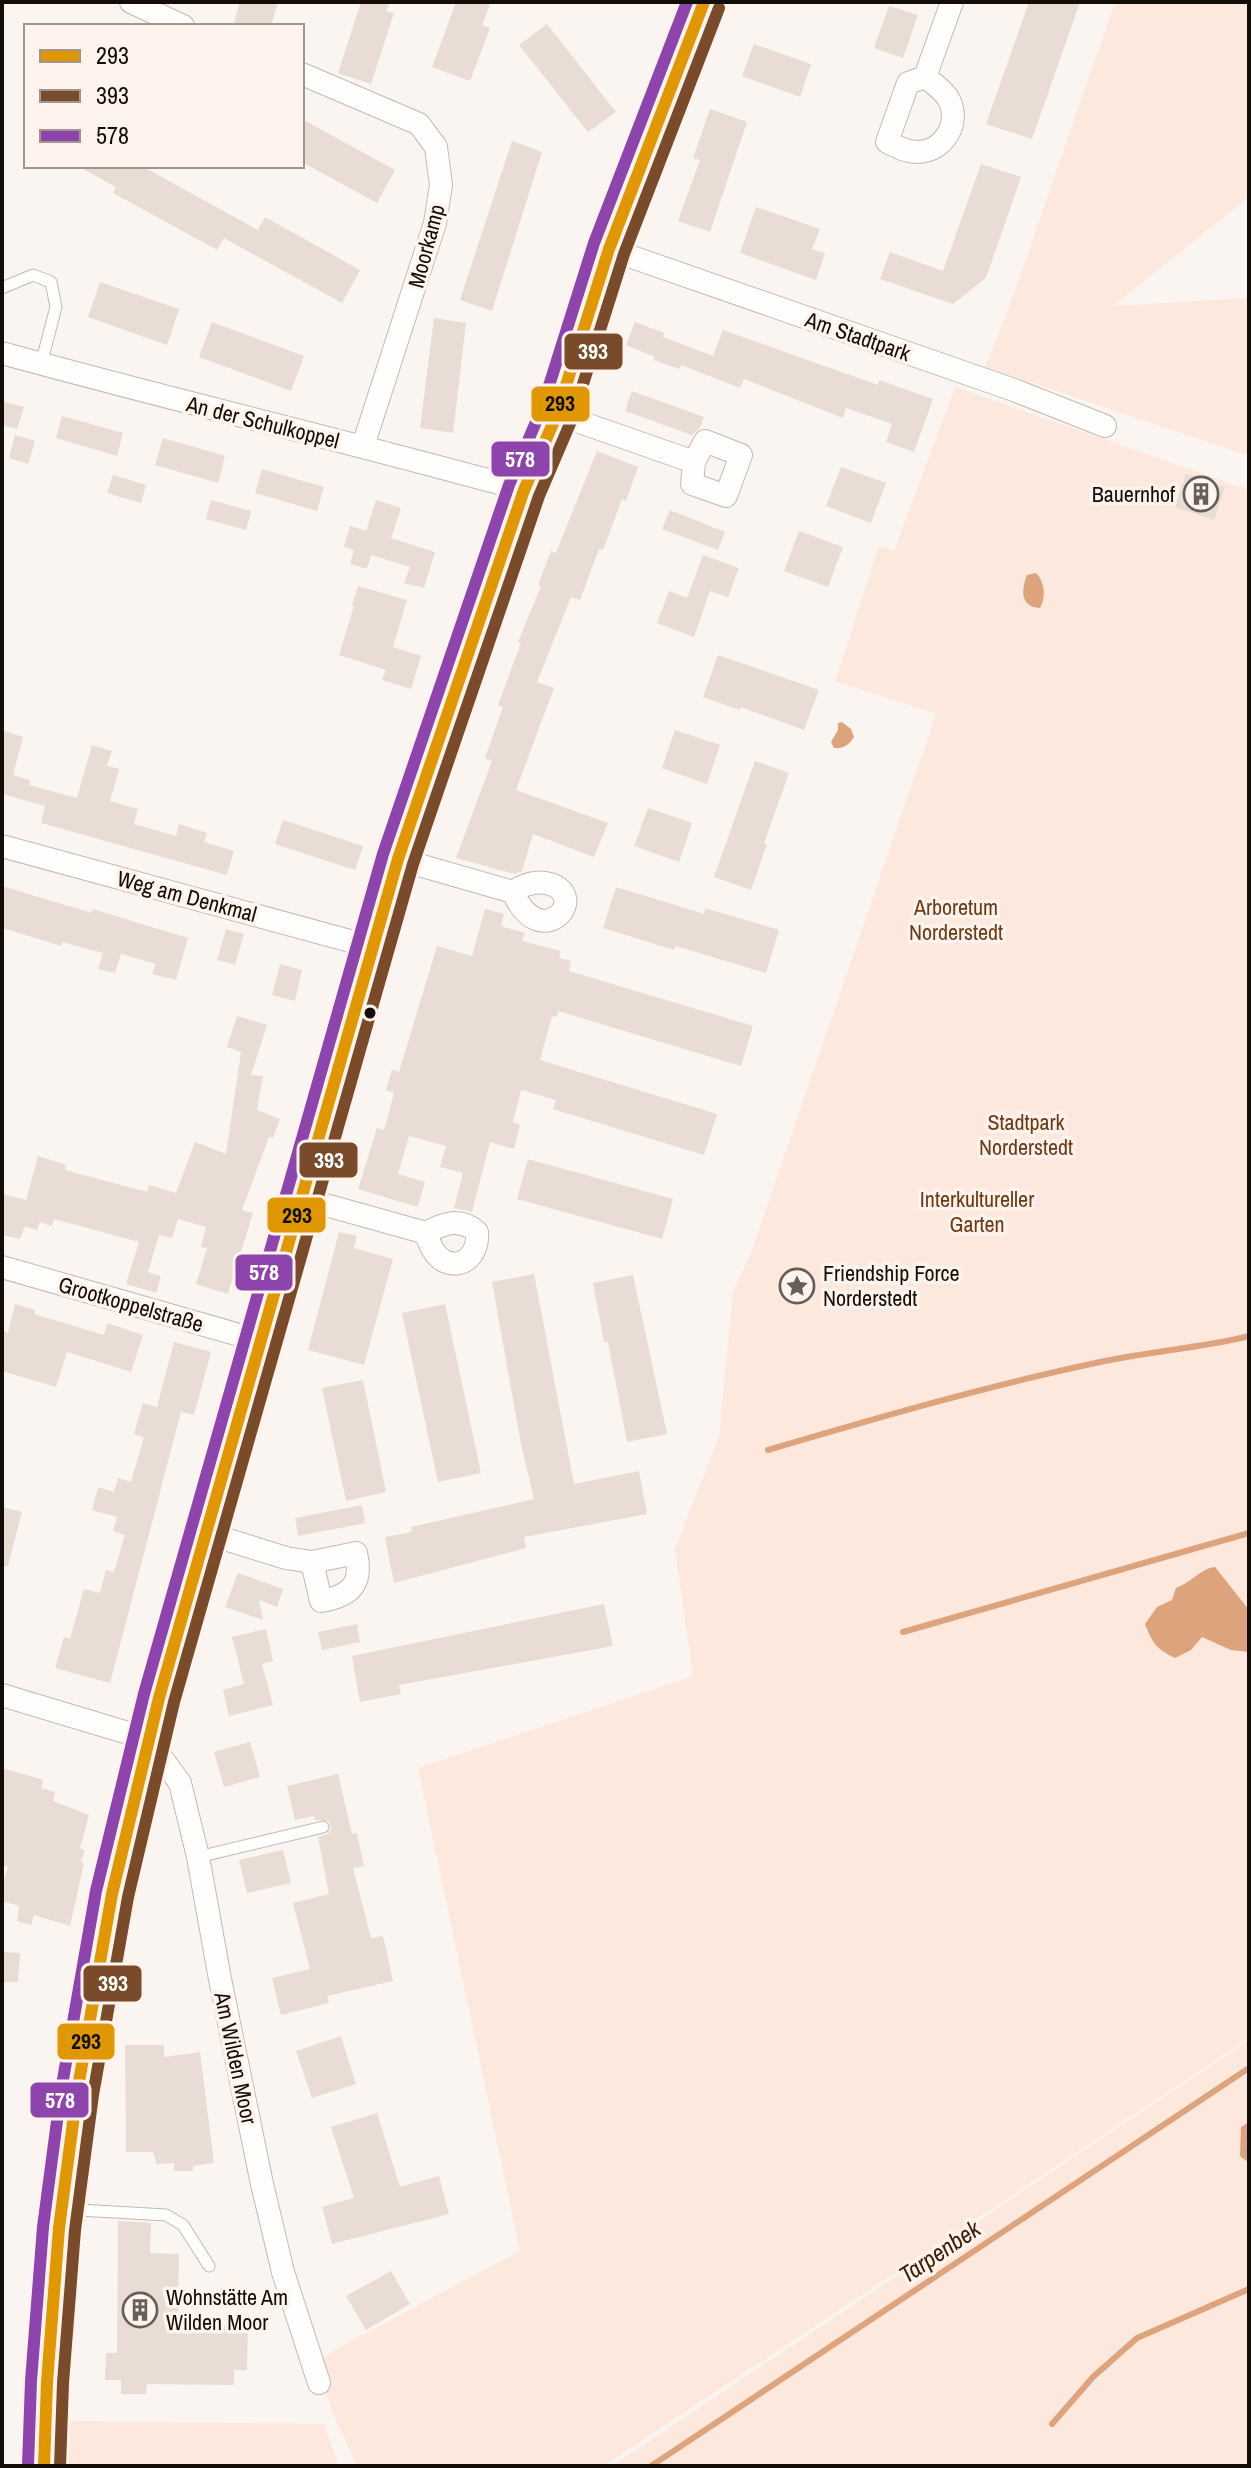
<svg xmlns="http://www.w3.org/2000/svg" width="1251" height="2468" font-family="'Archivo Narrow',sans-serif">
	<rect width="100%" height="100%" fill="#fbf5f1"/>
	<!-- green -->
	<path fill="#fce8dd" d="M1115 2H1249V197L1113 306 1249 298V456L985 367 1010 305Z
		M955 387 1249 490V2038L604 2466H357L333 2413 316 2360 520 2251 418 1768 693 1676 675 1549 719 1437 733 1292 752 1250 936 714 835 681 879 546 894 551Z
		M1249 2040V2466H612Z
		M62 2421 324 2424 339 2466H60Z"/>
	<!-- water -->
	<path fill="#dda37d" d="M1036 573C1045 582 1046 598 1040 608 1020 607 1021 590 1027 575Z
		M842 722 851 729 854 737C849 745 843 749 834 748L831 742 838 730V723Z
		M1215 1567 1249 1610V1652L1231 1650 1202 1637 1191 1650 1175 1658C1158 1650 1152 1643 1145 1624L1157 1607 1172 1600 1176 1588C1192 1582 1202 1568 1215 1567Z
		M1249 2122V2163L1240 2156 1241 2127Z"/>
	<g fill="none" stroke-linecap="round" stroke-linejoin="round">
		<!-- stream -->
		<path stroke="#dda37d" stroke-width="6" d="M768 1450C880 1417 990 1385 1105 1361 1152 1351 1201 1348 1249 1336
			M903 1632 1249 1533
			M1052 2424 1093 2377 1137 2338 1249 2289
			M651 2466 1249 2068"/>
	</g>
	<!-- building -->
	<path fill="#e8dcd4" d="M240 2H278L271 26H233Z
		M361 2H390L386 11 394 13 371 84 338 73Z
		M456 2H491L482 25 490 28 470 81 432 67Z
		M1029 2H1080L1032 139 986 124Z
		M889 6 918 15 903 58 874 48Z
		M547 24 616 112 588 132 519 45Z
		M754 44 811 64 800 97 742 76Z
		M710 109 747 122 710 232 678 221 700 160 693 158Z
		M302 119 395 170 377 203 302 162Z
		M512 141 542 152 492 311 460 300Z
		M981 164 1021 177 986 278 953 304 880 279 890 252 943 271Z
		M78 166H142L258 230 265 217 360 270 342 303 224 238 217 250 113 193 116 187Z
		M756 207 820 229 812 249 825 253 816 280 740 253Z
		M100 282 179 309 167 345 88 317Z
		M434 318 466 323 453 433 420 428Z
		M212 322 304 356 291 391 199 357Z
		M635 322 664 333 663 337 713 356 723 330 878 385 879 380 933 399 914 452 886 442 892 424 846 408 843 418 744 379 740 388 681 365 679 369 654 360 655 357 626 345Z
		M632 391 704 417 700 428 692 435 625 411Z
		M2 401 24 407 17 429 2 425Z
		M62 416 123 433 117 456 56 438Z
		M15 435 35 441 28 464 9 458Z
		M163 438 225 456 218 483 155 465Z
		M597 451 638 467 626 501 622 499 603 550 599 549 580 600 571 597 537 682 554 688 516 790 608 823 594 857 533 834 522 871 515 874 456 858 492 761 485 758 503 707 498 705 521 643 518 642 541 586 538 585 551 551 556 553Z
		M841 467 886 483 871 523 826 506Z
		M262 469 324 487 317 511 255 493Z
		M1186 474 1225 487 1214 520 1175 507Z
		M113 475 146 485 141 503 107 493Z
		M211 500 251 511 246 530 206 519Z
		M376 500 401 508 391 538 435 552 424 588 404 583 410 567 371 555 367 569 350 564 354 550 344 547 350 526 366 531Z
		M670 510 725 532 718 550 662 529Z
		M799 531 843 547 828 587 784 571Z
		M703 555 739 568 728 597 710 591 694 637 657 623 669 591 687 598Z
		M358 586 407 600 393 647 421 656 411 689 382 680 386 670 339 655 354 606 352 605Z
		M718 655 819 690 804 730 741 707 740 710 703 697Z
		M2 730 23 737 13 775 30 780 29 785 77 798 92 745 112 751 107 766 119 769 110 801 138 809 134 824 176 836 179 824 207 833 204 842 234 851 227 875 41 823 45 806 2 794Z
		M675 730 720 745 707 784 662 768Z
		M755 761 789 773 764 843 767 844 751 890 714 877Z
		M648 808 692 823 679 862 634 846Z
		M283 820 363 846 355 870 275 844Z
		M2 886 92 913 93 909 188 938 176 980 152 974 156 964 121 954 115 973 98 969 103 953 62 942 61 946 2 928Z
		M616 887 704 914 705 908 779 930 766 973 676 946 674 950 603 928Z
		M485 909 504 914 501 926 525 933 522 941 561 951 559 958 571 961 569 971 753 1026 741 1066 558 1011 557 1017 552 1016 540 1060 717 1114 704 1155 553 1109 556 1100 521 1090 513 1122 520 1125 514 1149 490 1142 472 1212 454 1208 463 1173 440 1167 446 1146 409 1136 398 1174 425 1182 418 1207 358 1189 377 1128 384 1130 394 1093 386 1090 392 1070 399 1072 437 946 472 956Z
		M226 929 244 934 235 965 217 960Z
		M280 964 302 970 295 1001 272 995Z
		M237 1016 267 1025 251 1075 263 1076 257 1110 280 1119 273 1138 269 1137 242 1210 253 1213 228 1294 196 1284 207 1248 201 1247 206 1227 178 1219 172 1238 159 1235 148 1272 161 1276 156 1293 126 1284 139 1242 54 1219 52 1226 40 1222 37 1230 25 1226 20 1239 2 1235V1194L26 1200 38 1156 66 1165 65 1170 147 1192 149 1185 176 1193 195 1142 226 1154 241 1052 227 1047Z
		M528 1159 673 1199 662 1239 517 1199Z
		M339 1232 357 1236 354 1248 393 1259 364 1365 308 1350Z
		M534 1274 574 1484 639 1471 647 1514 524 1537 526 1548 394 1583 385 1537 412 1532 411 1527 534 1499 521 1444 492 1282Z
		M633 1275 667 1434 627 1442 608 1342H604L593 1283Z
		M15 1304 35 1310 34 1314 104 1335 107 1323 143 1335 131 1372 67 1352 56 1387 2 1371V1331L8 1333Z
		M445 1304 481 1473 438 1482 402 1313Z
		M174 1342 211 1352 194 1415 181 1412 110 1683 55 1668 64 1637 70 1639 84 1589 100 1593 106 1570 114 1572 125 1535 113 1531 117 1517 92 1510 98 1487 114 1492 118 1478 131 1482 144 1437 134 1434 143 1403 157 1407Z
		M363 1380 386 1492 346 1501 322 1388Z
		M362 1505 365 1523 298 1536 295 1518Z
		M2 1507 22 1512 8 1566H2Z
		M238 1573 283 1589 277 1607 259 1600 263 1620 225 1607Z
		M604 1604 613 1646 399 1685 401 1694 360 1702 352 1656Z
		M357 1624 360 1642 322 1650 318 1632Z
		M266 1629 273 1661 262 1664 273 1705 229 1716 223 1690 244 1684 232 1637Z
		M250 1742 260 1777 224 1787 214 1752Z
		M2 1768 43 1780 41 1788 55 1792 53 1801 89 1815 80 1848 85 1850 81 1862 84 1863 70 1926 34 1915 31 1925 17 1921 19 1906 2 1901V1887L8 1867 2 1865Z
		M338 1774 352 1834 357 1833 364 1866 353 1868 371 1938 383 1936 393 1981 327 1996 329 2003 281 2015 272 1978 310 1969 293 1903 329 1894 318 1837 328 1834 331 1829 329 1821 315 1820 314 1816 295 1820 287 1786Z
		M283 1850 291 1883 247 1893 239 1860Z
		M2 1952 20 1953 18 1982H2Z
		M341 2036 356 2084 312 2098 296 2051Z
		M125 2045H164V2057L200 2052 214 2163 193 2166V2171H174V2163L157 2164 153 2152H126Z
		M377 2113 400 2187 439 2176 449 2214 332 2244 322 2207 354 2198 331 2127Z
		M118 2221 151 2223 150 2253 179 2254 178 2324 248 2325 247 2370H234V2385L147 2384 146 2394H121V2380H105L106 2353H117Z
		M391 2271 410 2304 366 2330 346 2296Z"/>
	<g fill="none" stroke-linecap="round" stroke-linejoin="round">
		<!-- lane casing -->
		<g stroke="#c1bab6" stroke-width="13">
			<path id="lane" d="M2 288 33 275 51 282 56 307 41 364
				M198 1857 323 1827
				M62 2209 166 2215 183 2225 209 2266"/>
		</g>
		<!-- street casing -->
		<g stroke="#c1bab6" stroke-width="24">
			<path id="street" d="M131 2 183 26
				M302 74 419 124 436 147 441 185 435 223 363 446
				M925 77C933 83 942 89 948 98 962 122 944 152 917 152 906 152 897 147 887 142L908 83Z
				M925 77 952 2
				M609 249 1014 390 1105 426
				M2 353C176 401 351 442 524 490
				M557 414 694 462 705 441 741 455 726 496 692 484 694 462
				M2 846 372 947
				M398 859 513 892C524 884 536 880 550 884 591 897 540 955 513 892
				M301 1198 426 1233C444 1223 460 1217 477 1232 479 1250 466 1271 444 1261 434 1256 429 1243 426 1233
				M2 1267 260 1341
				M206 1533 286 1558 312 1562 356 1553C363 1584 351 1596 321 1601L312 1562
				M2 1695 148 1739 180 1783 198 1857 220 1979 262 2184 283 2272 319 2383
				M44 2466 47 2382 59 2228 77 2093 112 1894 159 1698 398 859 480 614 524 490 557 414 609 249 704 2"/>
		</g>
		<!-- lane -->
		<use href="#lane" stroke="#fefefd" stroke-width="11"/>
		<!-- street -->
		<use href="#street" stroke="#fefefd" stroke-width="22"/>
		<!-- bus-1 casing -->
		<g stroke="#fff4ed" stroke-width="18">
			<path id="bus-1" d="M44 2466 47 2382 59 2228 77 2093 112 1894 159 1698 398 859 524 490 557 414 609 249 704 2"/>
		</g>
		<!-- bus-2 casing -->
		<g stroke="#fff4ed" stroke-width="18">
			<path id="bus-2" d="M60 2466 63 2383 75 2230 93 2095 128 1897 174 1702 413 864 539 496 572 419 624 254 719 8"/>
		</g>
		<!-- bus-3 casing -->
		<g stroke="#fff4ed" stroke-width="18">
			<path id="bus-3" d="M28 2465 31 2381 43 2227 61 2091 96 1891 144 1694 383 854 509 485 542 408 594 243 687 2"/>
		</g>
		<!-- bus-1 -->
		<use href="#bus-1" stroke="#e09701" stroke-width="12"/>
		<!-- bus-2 -->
		<use href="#bus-2" stroke="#7a4b2a" stroke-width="12"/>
		<!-- bus-3 -->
		<use href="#bus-3" stroke="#8e44ad" stroke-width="12"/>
	</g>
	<!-- icons -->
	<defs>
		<g id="building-ring" transform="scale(1.8)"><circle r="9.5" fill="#fff4ed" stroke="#655e59" stroke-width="1.5"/><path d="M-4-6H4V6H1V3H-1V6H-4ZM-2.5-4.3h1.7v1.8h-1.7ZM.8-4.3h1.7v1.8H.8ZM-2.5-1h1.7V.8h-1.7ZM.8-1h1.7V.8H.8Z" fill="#655e59"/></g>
		<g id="sight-ring" transform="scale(1.8)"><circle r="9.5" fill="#fff4ed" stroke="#655e59" stroke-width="1.5"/><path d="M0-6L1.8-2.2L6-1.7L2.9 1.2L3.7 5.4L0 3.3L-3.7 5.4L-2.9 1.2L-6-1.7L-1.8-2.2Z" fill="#655e59"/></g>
	</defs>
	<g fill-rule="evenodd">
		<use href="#building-ring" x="1201" y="494"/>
		<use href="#sight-ring" x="797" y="1286"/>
		<use href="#building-ring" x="140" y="2310"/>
	</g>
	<!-- markers -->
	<circle fill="#140c07" stroke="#fff4ed" stroke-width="3" cx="370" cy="1013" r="7"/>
	<g text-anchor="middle" stroke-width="7" stroke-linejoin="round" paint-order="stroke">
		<!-- street labels -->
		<g font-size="22" fill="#140c07" stroke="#fff4ed">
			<text transform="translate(426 246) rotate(-75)" y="8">Moorkamp</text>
			<text transform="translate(858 336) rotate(19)" y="8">Am Stadtpark</text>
			<text transform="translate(263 422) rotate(14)" y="8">An der Schulkoppel</text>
			<text transform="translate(187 896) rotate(15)" y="8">Weg am Denkmal</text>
			<text transform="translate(131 1304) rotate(16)" y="8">Grootkoppelstraße</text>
			<text transform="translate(236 2058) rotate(78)" y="8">Am Wilden Moor</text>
		</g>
		<!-- poi labels -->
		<g font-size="22" fill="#140c07" stroke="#fff4ed" text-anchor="start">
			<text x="1175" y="502" text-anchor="end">Bauernhof</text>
			<text x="823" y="1281">Friendship Force<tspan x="823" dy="25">Norderstedt</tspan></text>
			<text x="166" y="2305">Wohnstätte Am<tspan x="166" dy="25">Wilden Moor</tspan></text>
		</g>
		<!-- park labels -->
		<g font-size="22" fill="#6f3a13" stroke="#fff4ed">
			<text x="956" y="915">Arboretum<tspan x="956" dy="25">Norderstedt</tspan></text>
			<text x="1026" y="1130">Stadtpark<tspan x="1026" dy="25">Norderstedt</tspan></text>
			<text x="977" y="1207">Interkultureller<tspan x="977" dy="25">Garten</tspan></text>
		</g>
		<!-- water labels -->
		<g font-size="24" font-style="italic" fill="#402009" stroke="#fff4ed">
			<text transform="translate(940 2252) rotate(-34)" y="8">Tarpenbek</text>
		</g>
	</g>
	<g stroke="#fff4ed" stroke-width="3">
		<rect x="563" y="332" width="61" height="39" rx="8" fill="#7a4b2a"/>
		<rect x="530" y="385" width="61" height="38" rx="8" fill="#e09701"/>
		<rect x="490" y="440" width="61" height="38" rx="8" fill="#8e44ad"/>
		<rect x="298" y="1141" width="61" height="38" rx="8" fill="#7a4b2a"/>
		<rect x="266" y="1196" width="61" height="38" rx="8" fill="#e09701"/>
		<rect x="234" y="1253" width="60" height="39" rx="8" fill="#8e44ad"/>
		<rect x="82" y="1964" width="61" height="39" rx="8" fill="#7a4b2a"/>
		<rect x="56" y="2022" width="60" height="39" rx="8" fill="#e09701"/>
		<rect x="29" y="2081" width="61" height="38" rx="8" fill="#8e44ad"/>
	</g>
	<g font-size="22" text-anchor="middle" font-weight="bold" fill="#fff">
		<text x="593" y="359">393</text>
		<text x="520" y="467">578</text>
		<text x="329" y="1168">393</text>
		<text x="264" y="1280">578</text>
		<text x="113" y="1991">393</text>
		<text x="60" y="2108">578</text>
	</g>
	<g font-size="22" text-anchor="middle" font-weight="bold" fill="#111">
		<text x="560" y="411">293</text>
		<text x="297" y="1223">293</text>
		<text x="86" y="2049">293</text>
	</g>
	<!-- border -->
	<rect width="1251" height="2468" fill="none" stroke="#140c07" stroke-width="8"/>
	<!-- legend -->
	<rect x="24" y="24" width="280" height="144" fill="#fff4ed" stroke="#a19791" stroke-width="2"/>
	<rect x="40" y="50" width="40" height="12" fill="#e09701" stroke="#a19791" stroke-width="2"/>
	<text x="96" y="64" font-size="24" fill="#140c07">293</text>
	<rect x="40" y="90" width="40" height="12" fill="#7a4b2a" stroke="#a19791" stroke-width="2"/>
	<text x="96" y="104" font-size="24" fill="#140c07">393</text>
	<rect x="40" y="130" width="40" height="12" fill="#8e44ad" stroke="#a19791" stroke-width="2"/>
	<text x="96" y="144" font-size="24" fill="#140c07">578</text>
</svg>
